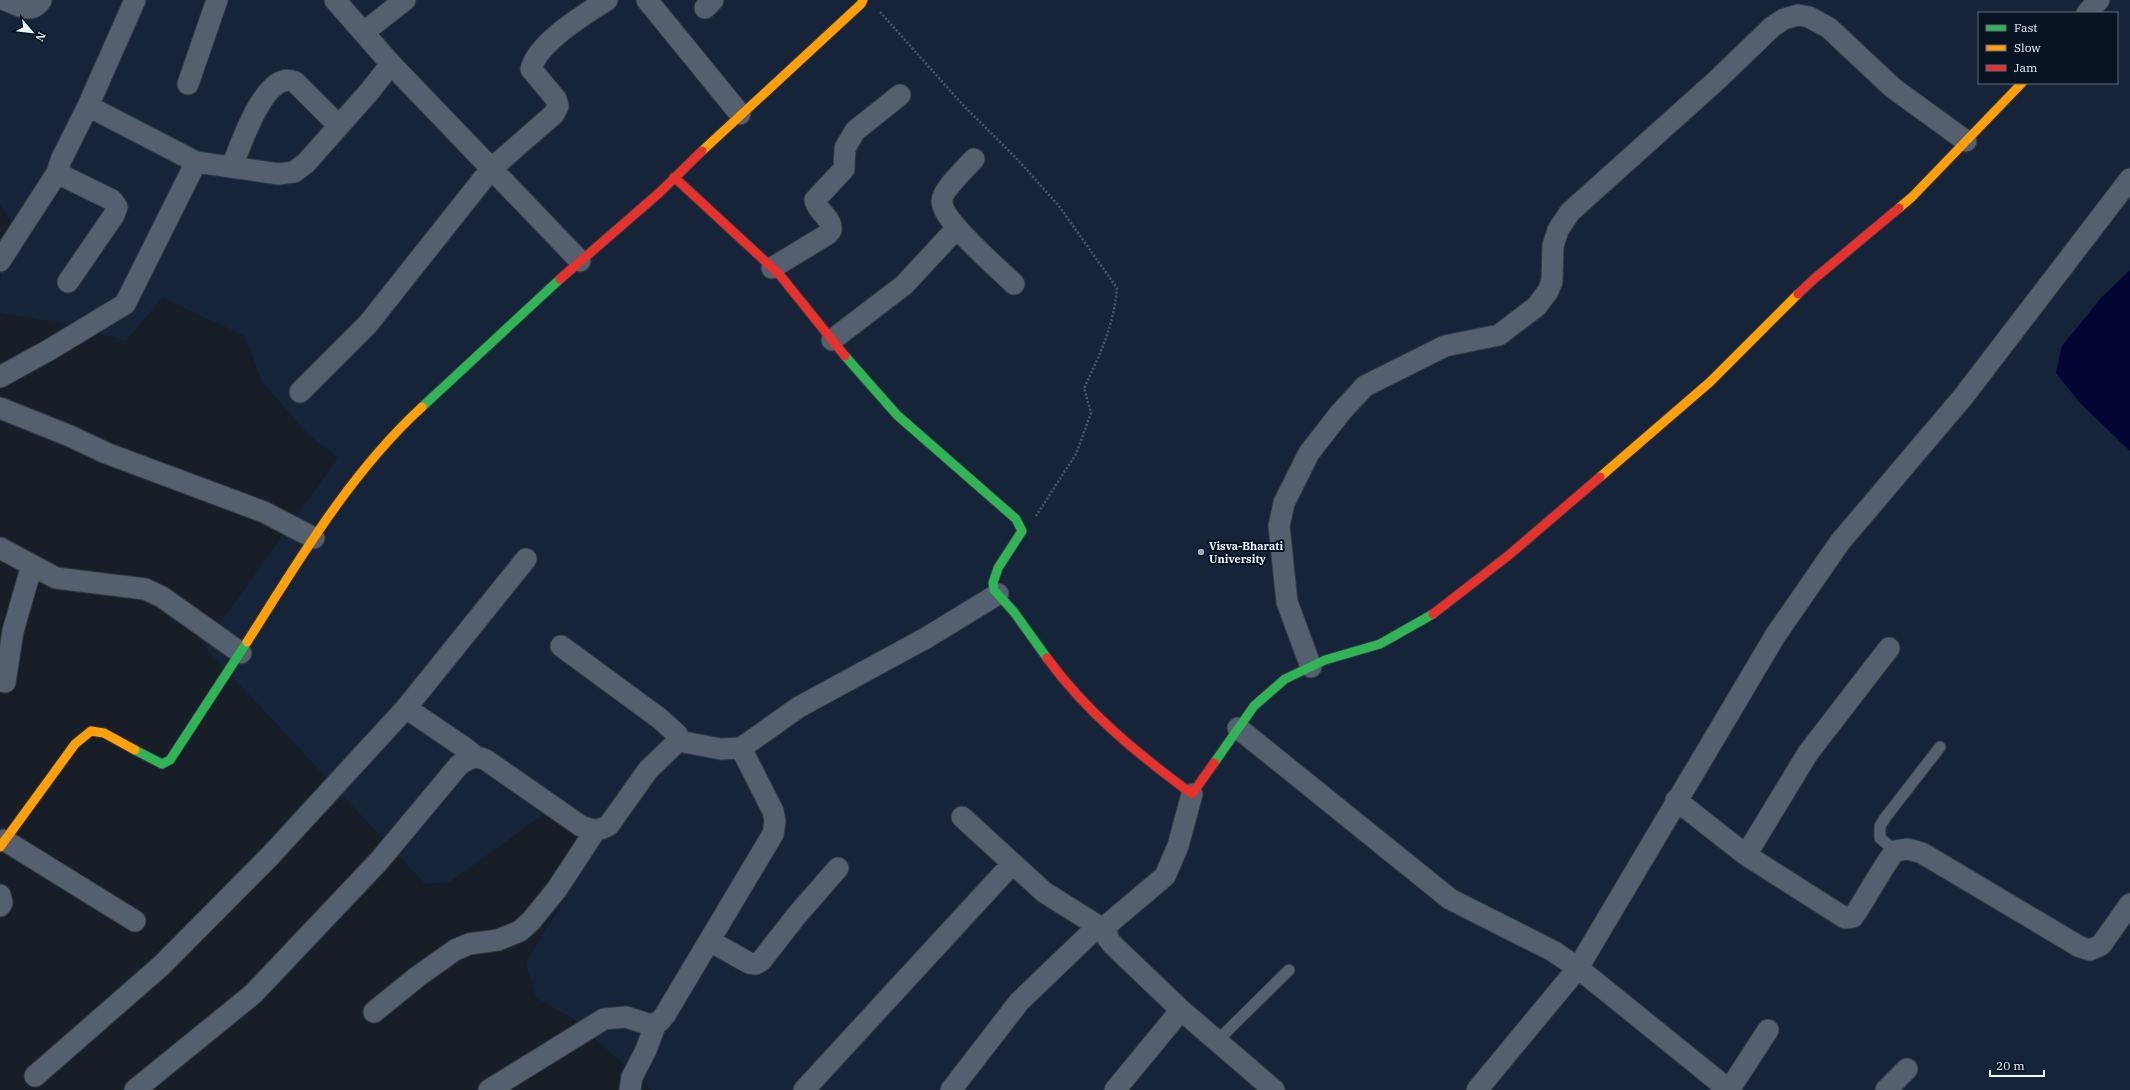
<svg xmlns="http://www.w3.org/2000/svg" width="2130" height="1090" font-family="'IBM Plex Serif',serif">
	<rect width="100%" height="100%" fill="#171e28"/>
	<!-- built -->
	<path fill="#152439" fill-rule="evenodd" d="M0 0H2130V1090H652L572 1018 536 998 526 963 585 864 574 828 545 813 450 882 425 884 204 646 338 458 309 435 262 382 245 336 162 298 126 341 60 323 0 313V280L11 221 0 205ZM1979 13H2117V83H1979Z"/>
	<!-- water -->
	<path fill="#020432" d="M2130 270V451L2080 403 2056 373 2062 346 2102 297Z"/>
	<g fill="none" stroke-linecap="round" stroke-linejoin="round">
		<!-- lane casing -->
		<g stroke="#333940" stroke-width="13">
			<path id="lane" d="M1895 851 1880 838V826L1885 818 1940 747
				M1217 1041 1289 970"/>
		</g>
		<!-- street casing -->
		<g stroke="#333940" stroke-width="23">
			<path id="street" d="M5 0C17 5 32 15 41 0
				M335 0 391 64 580 261
				M647 0 740 114
				M705 8 713 0
				M2087 13 2099 0
				M364 32 405 0
				M188 84 217 0
				M974 159C966 168 942 190 942 201 941 220 999 269 1014 284
				M196 162 279 174 294 172 306 163 369 92 391 64
				M232 166C241 145 265 69 295 82L339 126
				M57 173 112 200 117 207 114 215 68 282
				M0 261 57 173 61 160 88 106
				M772 268 828 234 831 230C832 217 817 212 815 200L844 169 845 148 855 131 900 95
				M832 340 904 285 957 228
				M0 377 49 350 125 304 196 162 88 106 135 0
				M300 392 368 324 491 169 554 114 558 106 556 99 531 69C538 42 584 15 607 0
				M0 408 70 436 106 453 264 512 314 538
				M0 548 56 578 145 589 162 597 241 653
				M561 646 659 718 677 734 678 741
				M1311 667 1287 602 1279 526 1284 503 1309 453 1341 412 1365 386 1445 346 1499 335 1537 306 1548 291 1552 281 1553 246 1558 230 1570 212 1717 80 1772 27 1784 19 1798 15 1809 17 1829 28 1893 88 1966 141
				M5 682 13 631 32 565
				M406 708 465 748 476 757
				M1238 728 1450 899 1553 951 1578 968 1477 1090
				M1676 800 1746 855 1845 918 1853 917C1868 896 1879 872 1895 851L1908 849 1922 853 2080 947 2090 950 2101 945 2130 904
				M962 817 1044 892 1106 931
				M4 840 135 921
				M1746 855 1808 753 1889 648
				M0 895 2 903 0 906
				M710 941 749 963 756 964 761 961 797 915 838 868
				M1181 1010 1274 1090
				M374 1012 417 977 455 950 469 944 498 940 520 931 531 921 557 889 595 831
				M35 1076 162 965 271 855 406 708 526 559
				M135 1090 253 994 379 861 459 765C469 758 475 755 486 760L581 826C592 830 599 832 609 825L648 770 678 741 721 749 741 748 799 707 926 638 998 594
				M489 1090 604 1019 626 1017 651 1025 660 1021 665 1015 773 834 775 821 773 811 741 748
				M630 1090 632 1077 646 1050 656 1023
				M804 1090 1012 864
				M951 1090 1019 1002 1097 927
				M1115 1090 1181 1010 1112 944 1107 937V925L1165 876 1178 846 1192 794
				M1729 1090 1578 968 1775 636 1840 542 1963 397 2130 179
				M1729 1090 1768 1030
				M1886 1090 1907 1069"/>
		</g>
		<!-- fast casing -->
		<g stroke="#333940" stroke-width="11">
			<path id="fast" d="M845 356 897 415 1016 519 1022 531 998 568 993 583 994 590 1014 612 1047 658
				M422 407 560 279
				M135 750 162 764 170 760 247 642
				M1214 763 1254 706 1285 679 1325 660 1380 644 1433 614"/>
		</g>
		<!-- slow casing -->
		<g stroke="#333940" stroke-width="11">
			<path id="slow" d="M702 151 861 4 863 0
				M1899 208 1912 197 2022 83
				M1600 477 1710 382 1798 294
				M247 642C299 560 350 473 422 407
				M0 847 75 744 91 731 104 733 135 750"/>
		</g>
		<!-- jam casing -->
		<g stroke="#333940" stroke-width="11">
			<path id="jam" d="M674 177 779 274 845 356
				M560 279 659 193 702 151
				M1798 294 1814 279 1899 208
				M1433 614 1509 555 1600 477
				M1047 658C1087 713 1138 754 1192 794L1214 763"/>
		</g>
		<!-- path -->
		<path stroke="#4e5662" stroke-width="2.5" stroke-dasharray="2 2" stroke-linecap="butt" d="M880 12 963 105 1017 159 1059 206 1117 288C1114 325 1100 355 1084 388L1091 413 1076 454 1036 516"/>
		<!-- lane -->
		<use href="#lane" stroke="#545f6f" stroke-width="11"/>
		<!-- street -->
		<use href="#street" stroke="#545f6f" stroke-width="21"/>
		<!-- fast -->
		<use href="#fast" stroke="#30b455" stroke-width="9"/>
		<!-- slow -->
		<use href="#slow" stroke="#ff9f0a" stroke-width="9"/>
		<!-- jam -->
		<use href="#jam" stroke="#e5322d" stroke-width="9"/>
	</g>
	<!-- markers -->
	<circle fill="#a3aab4" stroke="#081324" stroke-width="1.5" cx="1201" cy="552" r="4"/>
	<g text-anchor="middle" stroke-width="4" stroke-linejoin="round" paint-order="stroke">
		<!-- poi labels -->
		<g font-size="11" font-weight="bold" fill="#eef5ff" stroke="#081324" text-anchor="start">
			<text x="1209" y="550">Visva-Bharati<tspan x="1209" dy="13">University</tspan></text>
		</g>
	</g>
	<!-- legend -->
	<rect x="1978" y="12" width="140" height="72" fill="#081324" stroke="#646d7c"/>
	<rect x="1986" y="25" width="20" height="6" fill="#30b455" stroke="#646d7c"/>
	<text x="2014" y="32" font-size="12" fill="#eef5ff">Fast</text>
	<rect x="1986" y="45" width="20" height="6" fill="#ff9f0a" stroke="#646d7c"/>
	<text x="2014" y="52" font-size="12" fill="#eef5ff">Slow</text>
	<rect x="1986" y="65" width="20" height="6" fill="#e5322d" stroke="#646d7c"/>
	<text x="2014" y="72" font-size="12" fill="#eef5ff">Jam</text>
	<!-- north arrow -->
	<g transform="translate(32 32) rotate(118)" stroke="#081324" stroke-width="3" paint-order="stroke">
	<path d="M0-3L7 15L0 10L-7 15Z" fill="#eef5ff"/>
	<text y="-6" font-size="11" font-weight="bold" text-anchor="middle" fill="#eef5ff">N</text>
	</g>
	<!-- scale -->
	<path d="M1990 1070v6h54v-6" fill="none" stroke="#eef5ff" stroke-width="2"/>
	<text x="1996" y="1070" font-size="12" fill="#eef5ff" stroke="#081324" stroke-width="3" paint-order="stroke">20 m</text>
</svg>
